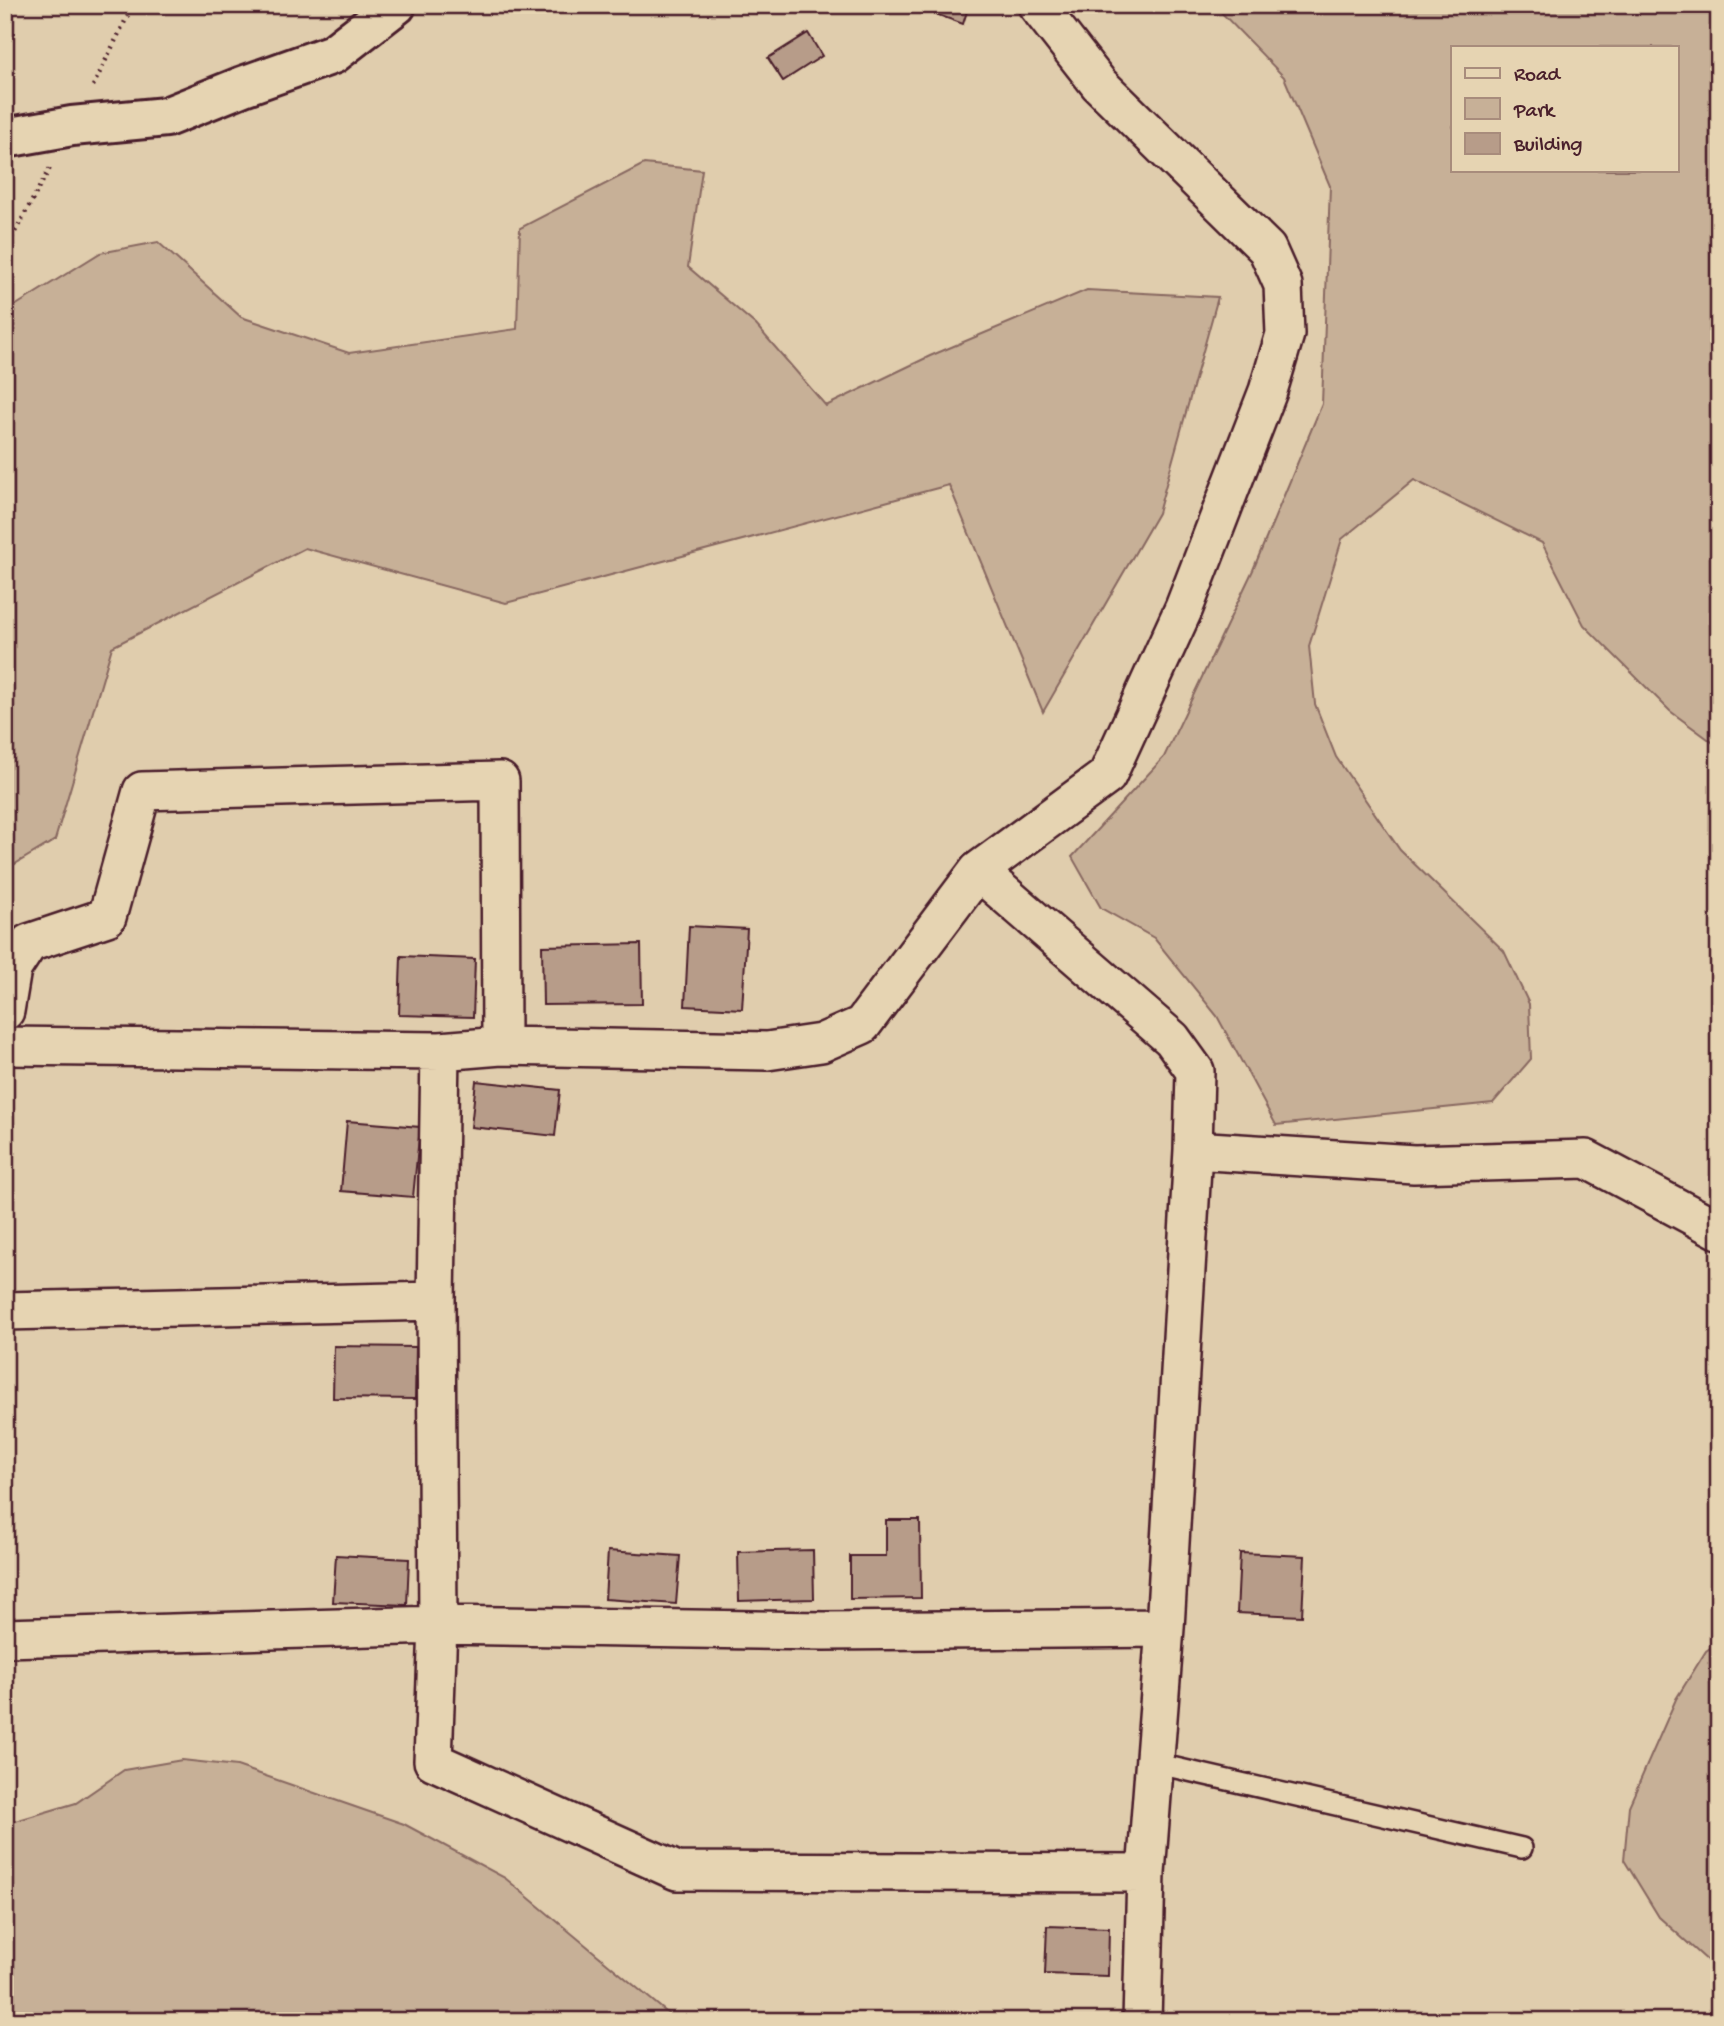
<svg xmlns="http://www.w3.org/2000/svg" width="1724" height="2026" font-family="'Gochi Hand',sans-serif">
	<rect width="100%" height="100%" fill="#e0cdad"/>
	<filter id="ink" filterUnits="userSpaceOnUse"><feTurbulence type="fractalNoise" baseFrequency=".0143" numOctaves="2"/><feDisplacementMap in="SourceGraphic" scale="14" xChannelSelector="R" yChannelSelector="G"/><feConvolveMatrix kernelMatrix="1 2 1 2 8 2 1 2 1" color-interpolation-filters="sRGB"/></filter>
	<g filter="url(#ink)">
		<!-- green -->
		<path fill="#c7b097" stroke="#886861" stroke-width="2" fill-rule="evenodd" d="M1214 5H1719V747L1670 711 1584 625 1542 543 1414 480 1342 539 1309 646 1315 704 1336 757 1400 850 1504 951 1529 1004 1531 1059 1493 1103 1276 1125 1217 1016 1154 938 1101 908 1072 857 1164 757 1253 570 1322 404 1330 186 1284 77ZM1453 47H1677V170H1453Z
			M644 164 702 170 688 267 756 325 826 406 930 356 1087 290 1218 297 1158 513 1043 712 949 485 506 603 305 548 112 647 55 840 5 870V312L100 253 158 242 241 317 349 353 517 329 520 228Z
			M1719 1642V1971L1659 1917 1624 1860 1629 1806 1676 1699 1706 1651Z
			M182 1760 237 1766 404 1824 505 1878 677 2021H5V1824L76 1803 124 1770Z"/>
		<!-- building -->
		<path fill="#b79c89" stroke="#4a1f2b" stroke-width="2" d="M797 5H830L799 13Z
			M911 5H969L963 24Z
			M808 33 822 56 783 81 768 58Z
			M689 926 747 929 742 1009 685 1006Z
			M641 944 642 1004 543 1005 542 946Z
			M401 956 475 959 473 1017 399 1015Z
			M476 1081 560 1090 555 1136 471 1127Z
			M347 1121 420 1127 413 1197 341 1191Z
			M334 1346 416 1347 415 1399 333 1398Z
			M886 1520H920L921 1598 850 1599V1556H886Z
			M813 1550 814 1599 739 1601 738 1552Z
			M608 1551 680 1556 676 1604 605 1599Z
			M1240 1553 1305 1556 1302 1616 1237 1613Z
			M336 1555 409 1559 407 1605 333 1602Z
			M1047 1926 1109 1928 1108 1976 1045 1974Z"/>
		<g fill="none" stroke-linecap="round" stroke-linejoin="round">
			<!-- service casing -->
			<g stroke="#4a1f2b" stroke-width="24">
				<path id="service" d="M1154 1763 1522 1848"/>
			</g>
			<!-- minor casing -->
			<g stroke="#4a1f2b" stroke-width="42">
				<path id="minor" d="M978 871 1172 1039 1195 1071 1193 1150 1165 1628
					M5 1011 12 969 29 943 107 917 142 791 500 781 501 1046
					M5 1046 440 1051 501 1046 767 1051 821 1043 862 1025 978 871 1107 776 1184 608 1268 391 1285 334 1283 285 1267 249 1099 84 1037 5
					M440 1051 436 1301 438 1625 433 1761 677 1871 1146 1873
					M1193 1150 1414 1164 1586 1159 1719 1230
					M5 1311 436 1301
					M5 1638 438 1625 824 1631 1165 1628 1146 1873 1142 2021"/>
			</g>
			<!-- tertiary casing -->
			<g stroke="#4a1f2b" stroke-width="44">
				<path id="tertiary" d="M5 138 72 126 166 117 243 86 333 54 396 5"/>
			</g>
			<!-- path -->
			<path stroke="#4a1f2b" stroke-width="4.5" stroke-dasharray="2 5" stroke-linecap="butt" d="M93 86 133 5
				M5 250 50 168"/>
			<!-- service -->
			<use href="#service" stroke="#e6d4b2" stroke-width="19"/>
			<!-- minor -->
			<use href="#minor" stroke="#e6d4b2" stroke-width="37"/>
			<!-- tertiary -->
			<use href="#tertiary" stroke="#e6d4b2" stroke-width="38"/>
		</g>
	</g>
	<!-- margin -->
	<rect width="1724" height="2026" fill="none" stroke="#e6d4b2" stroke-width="28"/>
	<rect x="14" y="14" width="1696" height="1998" fill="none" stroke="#4a1f2b" stroke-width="2.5" filter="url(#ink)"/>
	<!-- legend -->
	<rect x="1451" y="46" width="228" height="126" fill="#e6d4b2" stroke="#a88c7c" stroke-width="2"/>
	<rect x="1465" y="68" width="35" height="10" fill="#e6d4b2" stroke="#a88c7c" stroke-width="2"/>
	<text x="1514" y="80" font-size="21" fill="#4a1f2b">Road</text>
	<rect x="1465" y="98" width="35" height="21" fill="#c7b097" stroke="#a88c7c" stroke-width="2"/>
	<text x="1514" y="116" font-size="21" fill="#4a1f2b">Park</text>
	<rect x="1465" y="133" width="35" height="21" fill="#b79c89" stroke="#a88c7c" stroke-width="2"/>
	<text x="1514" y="150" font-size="21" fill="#4a1f2b">Building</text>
</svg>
